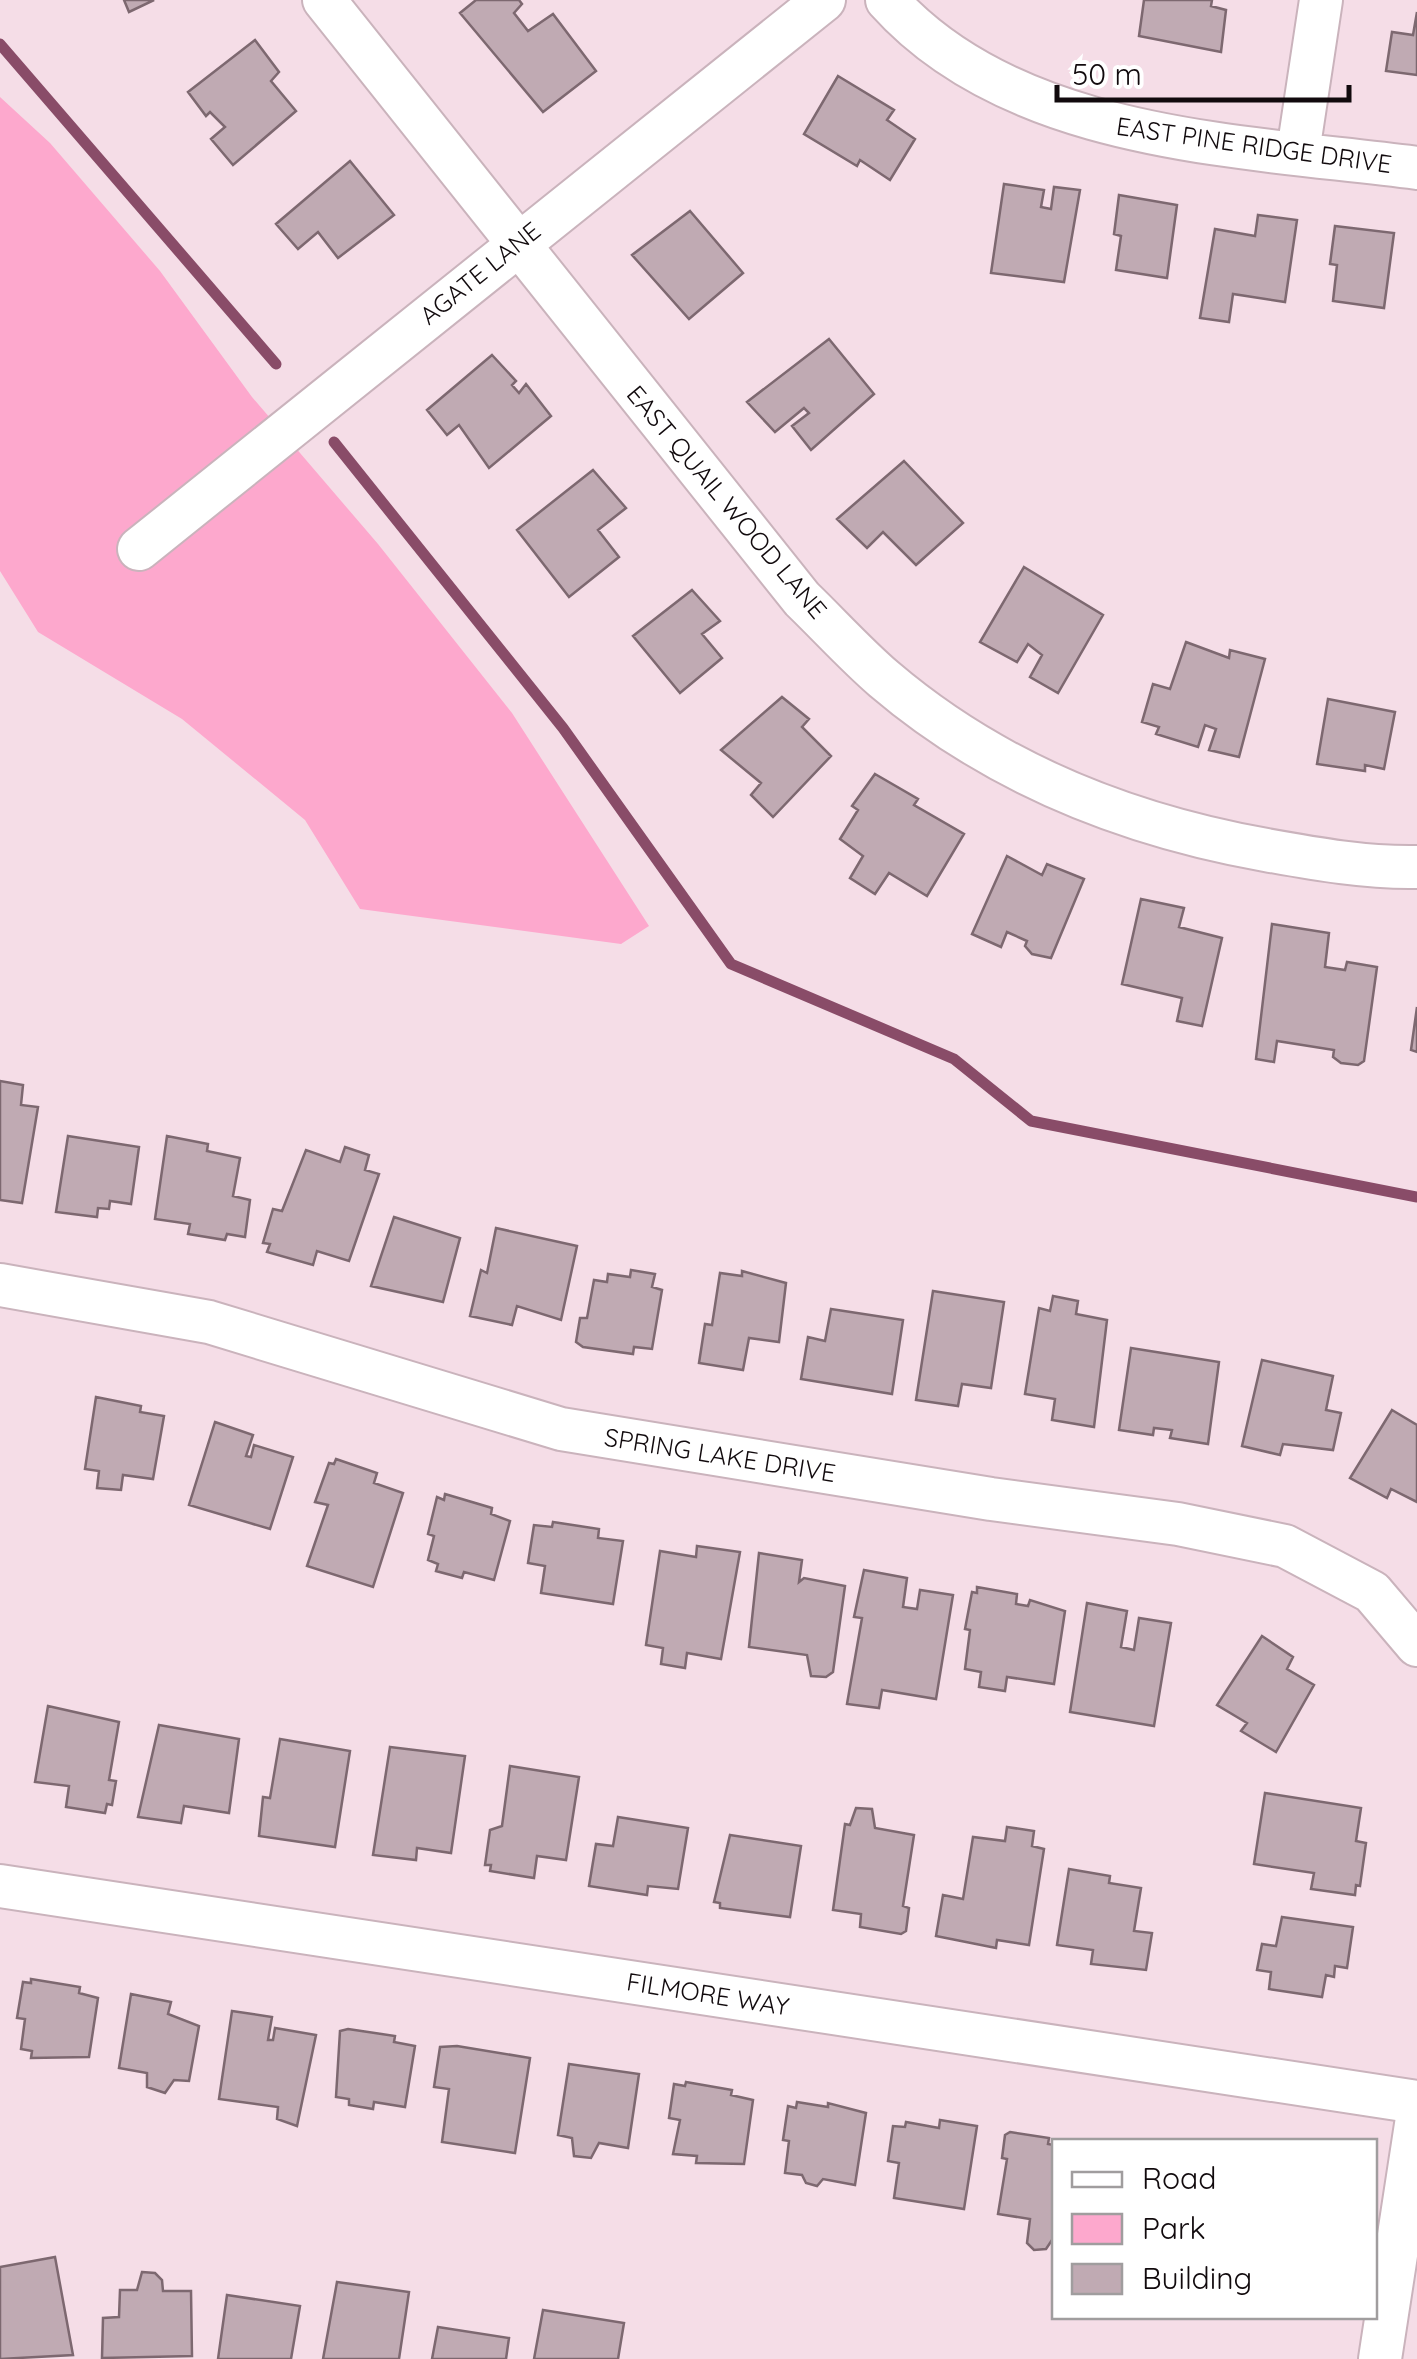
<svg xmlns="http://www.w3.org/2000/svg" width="1417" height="2359" font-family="Quicksand,sans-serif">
	<rect width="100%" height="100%" fill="#f5dde7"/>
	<!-- green -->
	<path fill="#fda8cd" d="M0 97 50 143 160 271 252 397 378 544 512 713 649 926 621 944 360 909 305 820 182 719 38 632 0 571Z"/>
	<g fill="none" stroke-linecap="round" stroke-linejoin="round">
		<!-- stream -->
		<path stroke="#894c68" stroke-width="11" d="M0 44 276 364
			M334 442 563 728 731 964 954 1059 1031 1121 1417 1197"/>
	</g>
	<!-- building -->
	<path fill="#c0aab3" stroke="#7d6870" stroke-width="2.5" d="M124 0H154L129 12Z
		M476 0H519L522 4 514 13 528 31 553 14 596 71 543 112 460 13Z
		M1144 0H1212L1211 6 1226 10 1221 52 1139 36Z
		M1417 12V75L1386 71 1392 32 1413 35Z
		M255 40 279 72 271 81 296 111 233 165 211 139 225 127 210 112 206 116 188 92Z
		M838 76 894 110 887 120 915 139 890 180 860 160 857 166 804 134Z
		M350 161 394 215 338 258 318 232 298 249 276 224Z
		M1004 184 1044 190 1041 207 1051 209 1054 187 1080 190 1064 282 991 273Z
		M1119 195 1177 205 1167 278 1116 270 1121 236 1114 234Z
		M690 211 743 273 689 319 632 255Z
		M1258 215 1297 220 1285 302 1233 294 1229 322 1200 318 1215 229 1255 236Z
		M1335 226 1394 233 1384 308 1333 301 1337 265 1330 264Z
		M829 339 874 394 811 450 792 426 809 413 804 408 775 432 747 402Z
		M492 355 516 381 512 385 519 393 526 384 551 416 489 468 459 425 447 435 427 410Z
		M904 461 963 523 916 565 883 532 867 548 837 519Z
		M593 470 626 508 598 530 619 557 569 597 517 530Z
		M1024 567 1103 615 1058 693 1030 677 1042 655 1028 644 1017 662 980 642Z
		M692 590 720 621 702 634 722 658 680 693 633 636Z
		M1186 642 1229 658 1230 650 1265 659 1239 757 1209 750 1216 729 1205 725 1198 747 1156 734 1159 727 1142 722 1153 684 1170 689Z
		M782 697 809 719 802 727 831 756 773 817 751 795 761 783 721 750Z
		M1328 699 1395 712 1384 769 1365 765V771L1317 764Z
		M875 774 918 799 914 805 964 834 927 896 889 873 875 894 850 878 863 856 840 839 858 810 852 806Z
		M1007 856 1042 875 1047 864 1084 879 1051 958 1032 954 1025 946 1027 941 1007 932 1001 947 972 934Z
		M1141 899 1184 908 1179 927 1222 938 1202 1026 1177 1021 1182 998 1122 984Z
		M1272 924 1329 933 1325 967 1345 970 1347 962 1377 967 1364 1061 1358 1065 1341 1063 1333 1057 1334 1050 1277 1041 1274 1062 1256 1059Z
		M1417 1007V1052L1411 1050Z
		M0 1081 23 1085 21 1105 38 1107 22 1203 0 1200Z
		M68 1136 139 1147 131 1204 110 1201 109 1209 98 1208 97 1217 56 1212Z
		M167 1136 208 1144 207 1151 240 1158 233 1196 250 1200 245 1237 227 1234 225 1240 188 1234 190 1224 155 1219Z
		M345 1147 369 1155 365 1170 379 1174 349 1261 317 1251 313 1265 267 1252 270 1244 263 1243 273 1209 282 1211 306 1150 340 1162Z
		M394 1217 460 1238 443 1302 371 1286Z
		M496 1228 577 1246 561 1320 517 1306 512 1325 470 1316 481 1270 487 1273Z
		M631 1270 655 1274 652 1287 662 1290 652 1349 634 1347 633 1354 583 1347 576 1342 580 1318H587L594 1280 607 1282 608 1274 630 1277Z
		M742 1271 786 1283 779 1342 749 1338 743 1370 699 1363 705 1324 712 1325 720 1273 742 1276Z
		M933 1291 1004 1302 991 1388 962 1384 958 1406 916 1400Z
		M1053 1296 1078 1301 1076 1314 1107 1320 1094 1427 1052 1420 1055 1399 1025 1394 1039 1308 1050 1311Z
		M831 1309 903 1320 892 1394 801 1379 808 1337 825 1341Z
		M1131 1348 1219 1362 1208 1444 1170 1438 1172 1430 1154 1428 1153 1435 1119 1430Z
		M1262 1360 1333 1376 1326 1410 1341 1413 1333 1450 1283 1444 1280 1455 1242 1446Z
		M96 1397 141 1406 140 1412 164 1416 153 1479 123 1475 121 1490 97 1488 99 1471 85 1469Z
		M1392 1410 1417 1425V1502L1391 1489 1387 1498 1350 1478Z
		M215 1422 253 1435 246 1456 251 1457 254 1445 293 1457 270 1529 189 1505Z
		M336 1459 377 1473 374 1483 403 1493 373 1587 307 1566 328 1505 315 1502 329 1463 334 1464Z
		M445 1494 492 1508 491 1514 510 1521 494 1580 464 1572 462 1578 436 1571 438 1564 428 1560 434 1536 428 1534 437 1497 444 1500Z
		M553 1522 599 1529 598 1538 623 1541 613 1604 541 1593 545 1566 528 1563 534 1525 552 1527Z
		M697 1546 740 1552 721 1659 687 1653 685 1668 661 1664 663 1648 646 1645 660 1551 696 1557Z
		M759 1553 802 1560 799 1582 804 1578 845 1586 833 1672 826 1677 811 1676 807 1655 749 1647Z
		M864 1570 907 1578 903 1607 917 1609 920 1590 953 1595 936 1699 882 1690 879 1708 847 1704 862 1618 854 1617Z
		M977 1587 1017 1594 1016 1604 1028 1606 1030 1600 1065 1611 1054 1684 1007 1677 1005 1691 979 1687 981 1672 965 1669 970 1630 965 1629 972 1592 977 1593Z
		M1087 1603 1127 1611 1121 1647 1134 1650 1139 1618 1171 1623 1154 1726 1070 1712Z
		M1262 1636 1293 1657 1287 1669 1314 1685 1276 1752 1241 1731 1247 1723 1217 1705Z
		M48 1706 119 1722 109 1780 116 1781 112 1805 107 1804 105 1813 66 1807 69 1786 35 1782Z
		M159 1725 239 1739 229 1813 184 1806 181 1823 138 1817Z
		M280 1739 350 1751 335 1847 259 1836 263 1797 270 1798Z
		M390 1747 465 1756 451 1853 417 1848 416 1860 373 1855Z
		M510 1766 579 1777 566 1860 537 1856 534 1878 490 1871 491 1865H485L490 1830 502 1826Z
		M1265 1793 1361 1808 1356 1841 1366 1843 1360 1886 1356 1885 1355 1895 1311 1889 1314 1873 1254 1864Z
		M856 1808 872 1809 875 1828 914 1835 903 1906 909 1908 906 1931 901 1934 860 1927 861 1914 833 1910 845 1824 850 1825Z
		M618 1817 688 1828 678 1889 648 1886 647 1895 589 1886 596 1844 613 1846Z
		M1007 1827 1034 1831 1032 1846 1044 1849 1029 1945 997 1940 996 1948 936 1936 943 1895 963 1899 973 1837 1005 1841Z
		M730 1835 801 1846 790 1917 720 1908V1903L714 1902Z
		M1069 1869 1110 1876 1109 1883 1141 1888 1134 1931 1152 1933 1146 1970 1091 1964 1093 1950 1057 1945Z
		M1282 1917 1353 1927 1347 1968 1335 1966 1334 1977 1326 1975 1322 1997 1269 1989 1271 1972 1257 1970 1262 1944 1276 1946Z
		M31 1979 80 1987 79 1993 98 1998 89 2057 31 2058 32 2051 21 2049 25 2019 17 2018 23 1982 31 1983Z
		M131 1994 171 2002 168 2014 199 2026 189 2081 174 2080 165 2093 147 2087V2073L119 2068Z
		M232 2011 272 2017 268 2040H273L275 2028 316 2035 297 2126 277 2119 278 2107 219 2099Z
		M348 2029 395 2036 394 2042 415 2046 405 2107 374 2102 373 2109 349 2105V2099L336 2097 340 2031Z
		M457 2046 530 2058 515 2153 442 2142 449 2089 434 2087 440 2047Z
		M569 2064 639 2074 628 2148 599 2143 591 2158 574 2156 572 2138 558 2135Z
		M686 2082 732 2090 731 2095 753 2100 744 2164 696 2163 697 2156 673 2154 680 2120 669 2118 674 2084 685 2086Z
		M797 2102 828 2107V2103L866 2113 855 2185 823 2179 817 2186 806 2183 802 2175 785 2173 789 2141 783 2140 788 2106 796 2108Z
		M940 2120 977 2126 964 2209 894 2198 899 2163 888 2161 893 2126 905 2127 906 2122 939 2128Z
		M1010 2132 1049 2138 1048 2144 1054 2145V2237L1046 2249 1034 2250 1027 2243 1030 2219 998 2214 1007 2159 1002 2158 1005 2135Z
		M55 2257 73 2355 0 2359V2267Z
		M142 2272 155 2273 162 2280 163 2291H191L192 2356 102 2358 103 2318 119 2317 120 2290H137Z
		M337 2282 409 2292 399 2359H323Z
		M227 2295 300 2306 291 2359H218Z
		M543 2310 624 2323 618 2359H534Z
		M438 2327 509 2338 506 2359H432Z"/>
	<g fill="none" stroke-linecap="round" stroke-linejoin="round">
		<!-- minor casing -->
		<g stroke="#cab3bc" stroke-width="46">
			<path id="minor" d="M324 0 802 599C829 625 855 654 884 679 993 772 1126 825 1266 850 1316 859 1367 868 1417 867
				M887 0C1014 142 1241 145 1417 168
				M1298 152 1321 0
				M139 549 824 0
				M0 1285 209 1322 561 1429 991 1499 1178 1524 1285 1546 1372 1592 1417 1645
				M0 1886 1417 2102
				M1380 2359 1417 2118"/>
		</g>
		<!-- minor -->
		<use href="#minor" stroke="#fff" stroke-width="42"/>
	</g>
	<g text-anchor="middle" stroke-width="10" stroke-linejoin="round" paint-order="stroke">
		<!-- street labels -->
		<g font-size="25" fill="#110a0d" stroke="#fff">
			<text transform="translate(1254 145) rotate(8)" y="9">EAST PINE RIDGE DRIVE</text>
			<text transform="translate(480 273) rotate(-39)" y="9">AGATE LANE</text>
			<text transform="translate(727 502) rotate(50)" y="9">EAST QUAIL WOOD LANE</text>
			<text transform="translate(720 1455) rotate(9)" y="9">SPRING LAKE DRIVE</text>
			<text transform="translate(708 1994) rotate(9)" y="9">FILMORE WAY</text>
		</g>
	</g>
	<!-- legend -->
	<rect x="1052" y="2139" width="325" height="180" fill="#ffffff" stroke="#a09d9e" stroke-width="2.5"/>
	<rect x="1072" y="2172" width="50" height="15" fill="#ffffff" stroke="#a09d9e" stroke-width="2.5"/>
	<text x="1142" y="2189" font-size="30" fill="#110a0d">Road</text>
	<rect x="1072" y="2214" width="50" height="30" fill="#fda8cd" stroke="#a09d9e" stroke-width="2.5"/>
	<text x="1142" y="2239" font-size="30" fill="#110a0d">Park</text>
	<rect x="1072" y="2264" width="50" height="30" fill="#c0aab3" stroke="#a09d9e" stroke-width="2.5"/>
	<text x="1142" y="2289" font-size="30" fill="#110a0d">Building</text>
	<!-- scale -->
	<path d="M1057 85v15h292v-15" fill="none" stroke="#110a0d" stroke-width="5"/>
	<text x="1072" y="85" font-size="30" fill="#110a0d" stroke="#ffffff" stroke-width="8" paint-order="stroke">50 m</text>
</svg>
